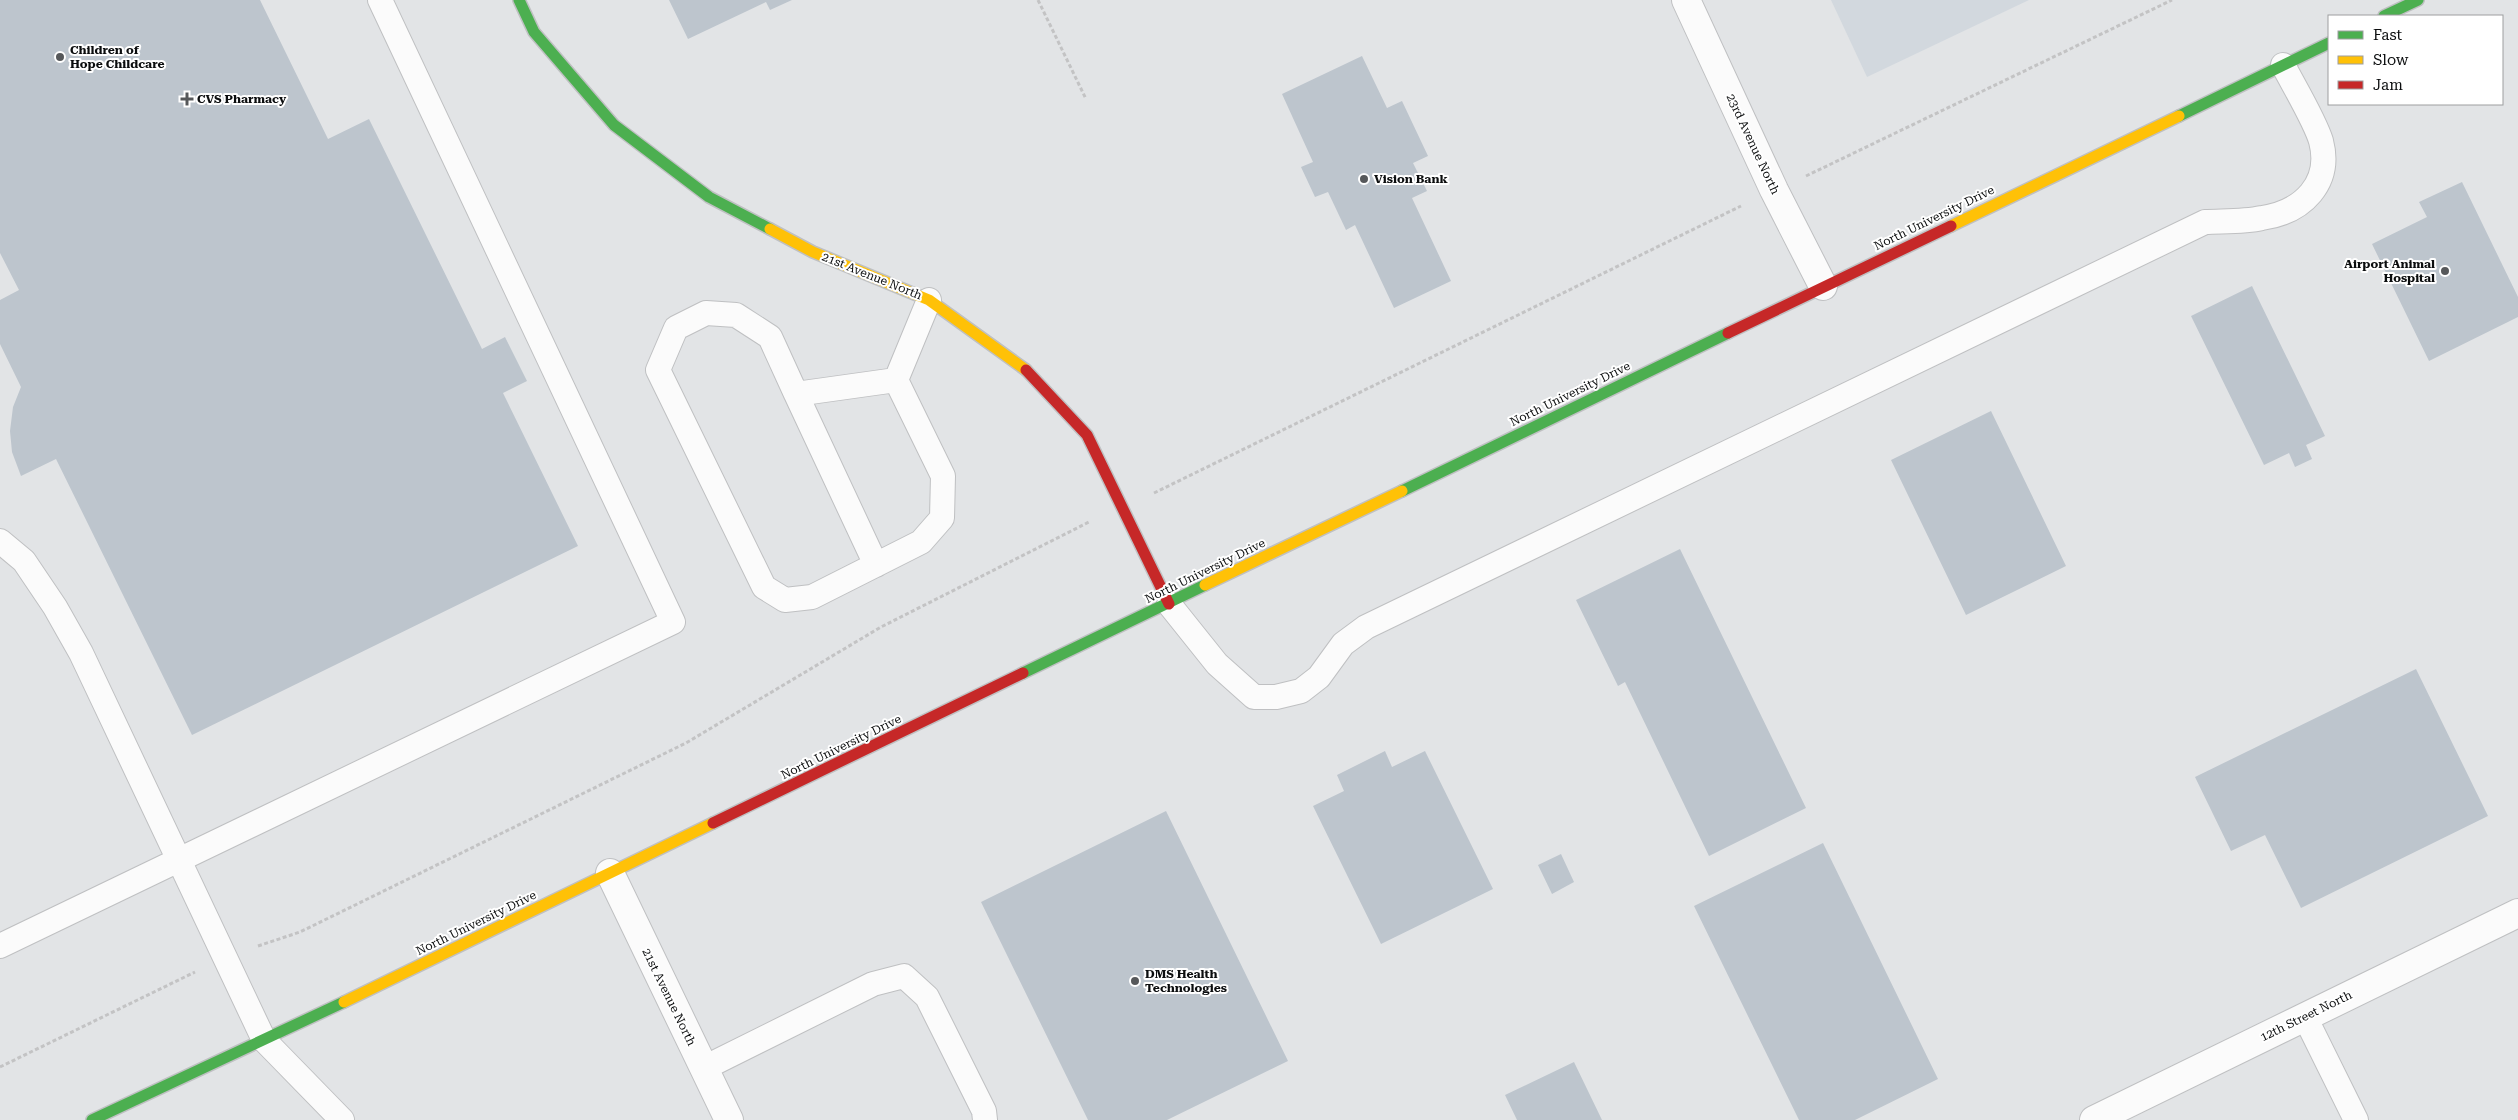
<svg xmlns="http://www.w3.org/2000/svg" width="2518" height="1120" font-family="'Roboto Serif',serif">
	<rect width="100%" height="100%" fill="#e2e4e6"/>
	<!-- built -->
	<path fill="#d2d8de" d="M1831 0H2029L1867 77Z"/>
	<!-- building -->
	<path fill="#bdc5cd" d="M0 0H260L328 139 369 119 482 349 505 337 527 381 503 393 578 546 192 735 56 459 21 476 12 452 10 431 13 407 21 387 0 344V300L19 290 0 253Z
		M669 0H792L770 10 766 2 688 39Z
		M1362 56 1387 108 1402 101 1428 156 1413 163 1427 191 1412 198 1451 281 1394 308 1355 225 1346 230 1328 192 1315 197 1301 167 1313 162 1282 94Z
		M2462 182 2518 297V317L2429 361 2372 244 2427 217 2419 202Z
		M2252 286 2325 436 2306 445 2312 459 2295 467 2289 453 2264 465 2191 316Z
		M1991 411 2066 566 1966 615 1891 460Z
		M1680 549 1806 808 1709 856 1625 682 1618 686 1576 600Z
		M2416 669 2488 816 2301 908 2265 835 2231 851 2195 777Z
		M1385 751 1392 767 1425 751 1493 889 1381 944 1313 806 1344 791 1337 775Z
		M1166 811 1288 1061 1167 1120H1088L981 902Z
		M1823 843 1938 1079 1855 1120H1799L1694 906Z
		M1561 854 1574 882 1552 894 1538 865Z
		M1574 1062 1602 1120H1517L1505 1095Z"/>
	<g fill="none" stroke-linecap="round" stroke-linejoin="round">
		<!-- lane casing -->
		<g stroke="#bfc0c2" stroke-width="26">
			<path id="lane" d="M896 380 796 394 770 337 736 315 706 313 676 328 658 370 764 587 785 600 812 597 921 542 942 518 943 476 896 380 929 300
				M796 394 876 565
				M0 541 24 561 55 607 81 653 264 1040 342 1120
				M1169 604 1217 664 1254 697H1276L1301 691 1319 677 1343 644 1366 627 2205 222C2224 221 2244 222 2262 218 2303 212 2332 183 2321 141 2315 121 2294 86 2283 65
				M0 946 673 622 380 0
				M2305 1017 2356 1120
				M704 1068 873 984 904 976 927 997 984 1111 985 1120"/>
		</g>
		<!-- street casing -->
		<g stroke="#bfc0c2" stroke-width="30">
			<path id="street" d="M1686 0 1774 190 1823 286
				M610 873 729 1120
				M2094 1120 2518 913"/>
		</g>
		<!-- fast casing -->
		<g stroke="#bfc0c2" stroke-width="14">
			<path id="fast" d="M519 0 534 32 614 125 709 197 770 229
				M2384 16 2418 0
				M2179 116 2329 43
				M1402 491 1728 333
				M1023 673 1205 585
				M92 1120 344 1002"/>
		</g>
		<!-- slow casing -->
		<g stroke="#bfc0c2" stroke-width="14">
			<path id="slow" d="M1951 226 2179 116
				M770 229 813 252 929 300 1026 370
				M1205 585 1402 491
				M344 1002 713 823"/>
		</g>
		<!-- jam casing -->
		<g stroke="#bfc0c2" stroke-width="14">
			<path id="jam" d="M1728 333 1951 226
				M1026 370 1087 435 1169 604
				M713 823 1023 673"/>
		</g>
		<!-- path -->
		<path stroke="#c3c3c4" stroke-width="3" stroke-dasharray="4 2.5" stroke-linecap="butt" d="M1038 0 1086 99
			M1806 176 2172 0
			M1154 493 1741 206
			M258 946 300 932 686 743 881 627 1089 522
			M0 1067 195 972"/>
		<!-- lane -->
		<use href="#lane" stroke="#fbfbfb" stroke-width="24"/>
		<!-- street -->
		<use href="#street" stroke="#fbfbfb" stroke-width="28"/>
		<!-- fast -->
		<use href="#fast" stroke="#4caf50" stroke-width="11"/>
		<!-- slow -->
		<use href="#slow" stroke="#ffc107" stroke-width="11"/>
		<!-- jam -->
		<use href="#jam" stroke="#c62828" stroke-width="11"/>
	</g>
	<!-- markers -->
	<g fill="#56585a" stroke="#fff" stroke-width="2">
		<circle cx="60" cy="57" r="5"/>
		<path d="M184.5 91.5h5v5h5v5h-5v5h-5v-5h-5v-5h5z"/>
		<circle cx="1364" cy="179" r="5"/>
		<circle cx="2445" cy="271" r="5"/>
		<circle cx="1135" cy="981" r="5"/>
	</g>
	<g text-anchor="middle" stroke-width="4" stroke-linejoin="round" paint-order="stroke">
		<!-- poi labels -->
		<g font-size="12" font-weight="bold" fill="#0b0d0e" stroke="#fff" text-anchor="start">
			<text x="70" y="54">Children of<tspan x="70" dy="14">Hope Childcare</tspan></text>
			<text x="197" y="103">CVS Pharmacy</text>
			<text x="1374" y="183">Vision Bank</text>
			<text x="2435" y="268" text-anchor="end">Airport Animal<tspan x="2435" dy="14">Hospital</tspan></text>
			<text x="1145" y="978">DMS Health<tspan x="1145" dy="14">Technologies</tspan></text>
		</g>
		<!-- street labels -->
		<g font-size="12" fill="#0b0d0e" stroke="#fff">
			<text transform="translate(1753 144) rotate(65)" y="4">23rd Avenue North</text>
			<text transform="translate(1934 218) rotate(-26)" y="4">North University Drive</text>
			<text transform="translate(872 276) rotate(22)" y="4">21st Avenue North</text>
			<text transform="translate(1570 394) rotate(-26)" y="4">North University Drive</text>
			<text transform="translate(1205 571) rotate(-26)" y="4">North University Drive</text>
			<text transform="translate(841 747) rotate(-26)" y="4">North University Drive</text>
			<text transform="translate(476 923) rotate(-26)" y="4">North University Drive</text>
			<text transform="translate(669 997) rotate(64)" y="4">21st Avenue North</text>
			<text transform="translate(2306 1016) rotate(-26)" y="4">12th Street North</text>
		</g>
	</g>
	<!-- legend -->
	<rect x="2328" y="15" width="175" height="90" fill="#ffffff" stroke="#9d9e9f"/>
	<rect x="2338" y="31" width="25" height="8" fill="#4caf50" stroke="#9d9e9f"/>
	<text x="2373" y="40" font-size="15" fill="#0b0d0e">Fast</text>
	<rect x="2338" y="56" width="25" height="8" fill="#ffc107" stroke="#9d9e9f"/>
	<text x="2373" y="65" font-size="15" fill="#0b0d0e">Slow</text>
	<rect x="2338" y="81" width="25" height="8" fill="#c62828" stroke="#9d9e9f"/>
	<text x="2373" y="90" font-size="15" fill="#0b0d0e">Jam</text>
</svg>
